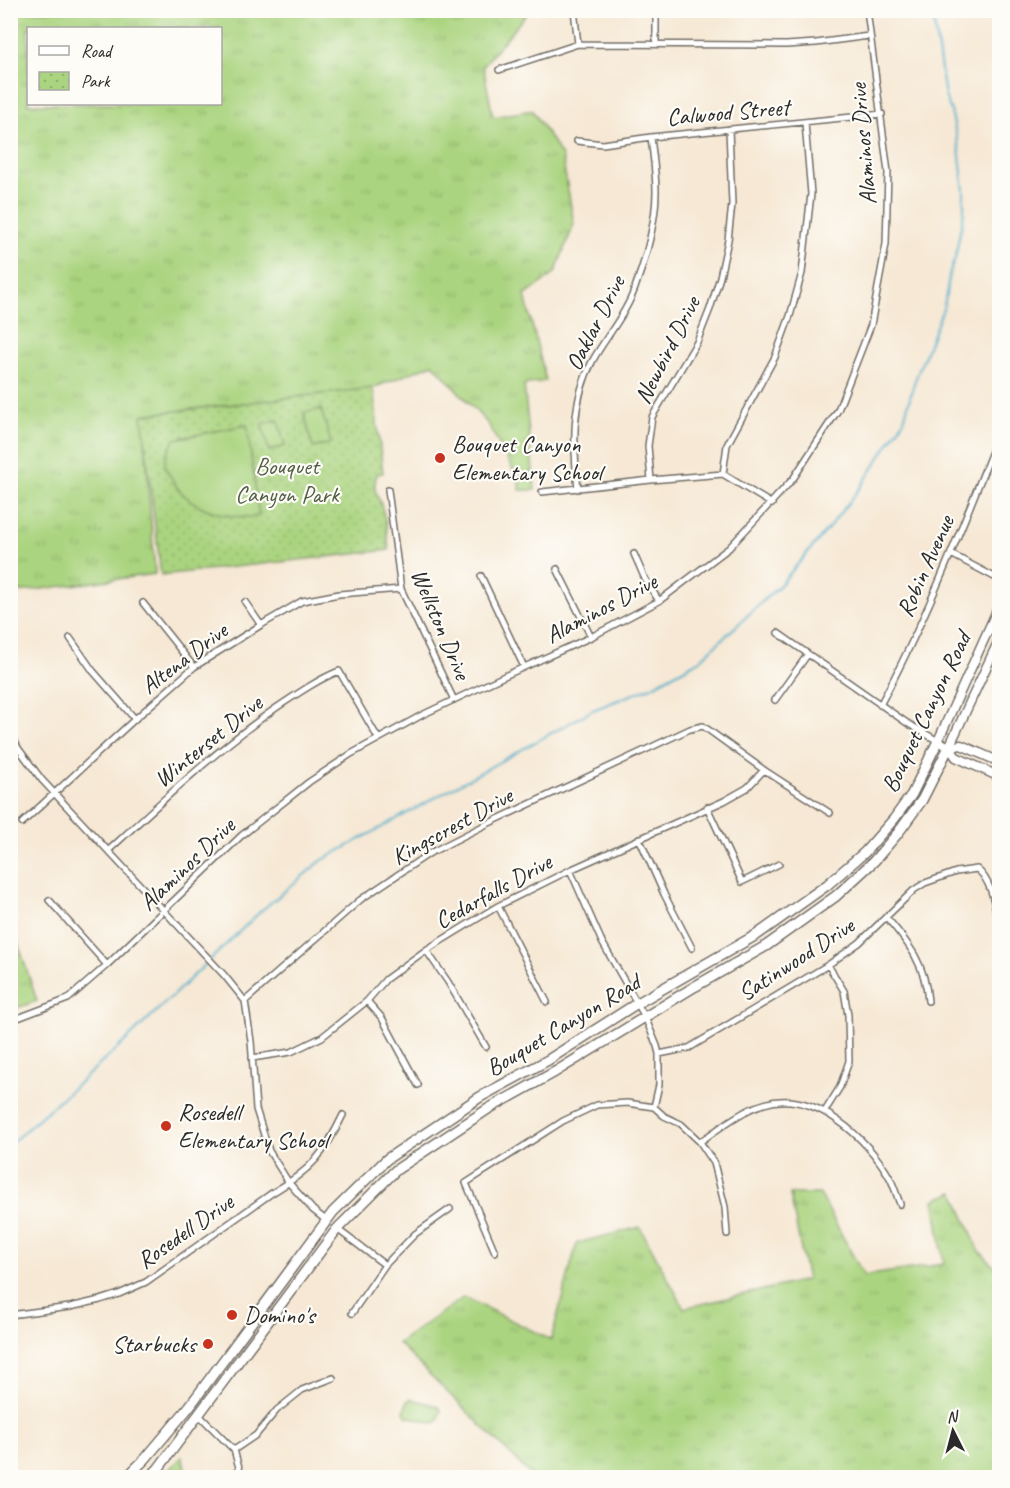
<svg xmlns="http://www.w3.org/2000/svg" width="1010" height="1488" font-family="Caveat,sans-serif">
	<defs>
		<pattern id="grass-tufts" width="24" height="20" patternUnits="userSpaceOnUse" patternTransform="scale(1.5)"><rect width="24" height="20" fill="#aad47f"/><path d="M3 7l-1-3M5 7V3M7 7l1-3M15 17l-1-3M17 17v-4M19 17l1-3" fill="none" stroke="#92b66e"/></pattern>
		<pattern id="park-dots" width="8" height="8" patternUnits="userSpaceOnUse" patternTransform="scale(1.5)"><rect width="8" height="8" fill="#aad47f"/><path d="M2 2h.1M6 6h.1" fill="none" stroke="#92b66e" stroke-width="1.8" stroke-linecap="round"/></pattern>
	</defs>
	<rect width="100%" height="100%" fill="#fdfcf7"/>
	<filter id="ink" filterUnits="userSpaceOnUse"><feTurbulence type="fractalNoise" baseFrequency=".0167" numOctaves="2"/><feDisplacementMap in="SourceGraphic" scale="12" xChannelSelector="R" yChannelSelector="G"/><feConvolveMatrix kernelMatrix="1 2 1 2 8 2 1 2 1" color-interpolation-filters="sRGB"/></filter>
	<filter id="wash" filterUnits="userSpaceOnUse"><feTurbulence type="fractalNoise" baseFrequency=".008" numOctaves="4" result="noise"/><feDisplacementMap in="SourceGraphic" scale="24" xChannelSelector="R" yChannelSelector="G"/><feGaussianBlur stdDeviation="1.35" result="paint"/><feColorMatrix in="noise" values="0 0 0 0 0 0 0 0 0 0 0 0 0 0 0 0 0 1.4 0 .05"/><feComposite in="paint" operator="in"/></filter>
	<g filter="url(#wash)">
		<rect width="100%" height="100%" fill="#f6e8d4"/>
		<!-- grass -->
		<path fill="url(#grass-tufts)" stroke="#6a8055" stroke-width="1.5" fill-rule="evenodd" d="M11 11H529L483 66 493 117 532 110 562 156 574 224 555 273 525 296 546 381 524 385 535 490H520L518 479 488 424 433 364 373 388 143 415 155 574 11 593ZM28 28H220V104H28Z
			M10 919 37 1001 11 1010H10Z
			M954 1192 978 1249 999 1272V1477H533L398 1343 464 1297 551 1340 577 1243 640 1227 684 1308 807 1280 790 1194H820L864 1276 944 1264 934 1200Z
			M182 1457 189 1477H161Z"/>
		<!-- park -->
		<path fill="url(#park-dots)" stroke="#6a8055" stroke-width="1.5" d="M373 388 383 473 377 474C371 493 379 494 383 511 387 523 387 537 389 550L161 575 142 415Z"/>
		<!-- pitch -->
		<path fill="#aad47f" stroke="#6a8055" stroke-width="1.5" d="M321 409 331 443 313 448 304 413Z
			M278 420 285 446 269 451 262 424Z
			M247 425 259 516C227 520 186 509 171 477 169 474 165 469 165 465 164 456 171 446 175 439Z
			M411 1399 438 1406 441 1410 438 1421 434 1423 407 1416 404 1412 407 1401Z"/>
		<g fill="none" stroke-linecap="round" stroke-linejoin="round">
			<!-- stream -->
			<path stroke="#4cadcb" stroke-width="2" d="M10 1144 117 1049 262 910 321 861 593 710 651 687 700 660 780 585 827 530 860 488 904 420 914 383 944 306 950 272 955 258 964 211V190L959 148 951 111 945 96 932 10"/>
		</g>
	</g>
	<g filter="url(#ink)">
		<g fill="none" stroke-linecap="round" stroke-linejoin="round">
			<!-- street casing -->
			<g stroke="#726d66" stroke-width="8">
				<path id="street" d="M574 10 578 44
					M656 10V44
					M499 70 578 44 786 45 816 43 869 36
					M577 141 603 144 651 137 882 114
					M1000 332 998 341 1000 342
					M723 474 727 445 775 357 790 316 802 273 811 194 805 123
					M651 480 648 446 652 417 697 342 710 309 720 277 728 240 732 204 729 129
					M578 489C573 445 571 401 593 360 607 335 627 313 636 285 646 258 656 221 656 192 656 174 653 155 651 137
					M388 490 401 589 454 700
					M542 492 651 480 723 474 772 504
					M634 554 645 579 659 601
					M951 554 1000 580
					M557 569 591 637
					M481 576 524 667
					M245 602 261 625
					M143 603 194 667
					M778 633 907 723 938 741
					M70 638 93 671 135 719
					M775 700 808 654
					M880 705C926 620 961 529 997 439
					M10 734 18 748 42 780 224 975 245 1001 251 1041 256 1109 269 1151 289 1183 313 1210 327 1221
					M707 807 742 882 779 864
					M22 823 135 719 194 667 261 625 302 601 339 594 401 589
					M639 838 664 894 692 948
					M109 850C163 800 216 750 276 708 297 694 317 680 339 671L378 738
					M570 870 602 942 645 1017 657 1046 659 1054V1085L654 1107
					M49 900 107 965
					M498 906 547 1002
					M887 918C910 945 925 964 928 1001
					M426 950 448 982 486 1047
					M245 1001 360 900 430 853 485 825 690 729 703 726 764 770 830 813
					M367 1001 382 1018 418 1085
					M10 1021 68 999 107 965 241 836 309 782 351 754 422 715 500 678 591 637 659 601 729 548 793 479 838 410 871 325 886 244 888 172 867 10
					M659 1054 689 1048 828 965 859 943 914 890 925 883 956 872 977 869C994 883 995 911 1000 931
					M252 1058 291 1052 322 1037 367 1001 386 979 426 950 498 906 570 870 724 801 747 788 764 770
					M1000 1090C994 1107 998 1127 1000 1144
					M825 1111 840 1087 849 1061 848 1015 844 991 828 965
					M700 1142C720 1128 740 1111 764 1104 813 1088 868 1138 890 1178 894 1186 897 1196 900 1204
					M337 1229 385 1265
					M495 1252 466 1183 563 1121 597 1105 627 1103 654 1107 664 1116 681 1124 700 1142 714 1163 725 1207 727 1234
					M352 1313 385 1265 415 1234 450 1209
					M10 1315 70 1307 100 1300 119 1294 146 1282 272 1193C311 1170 324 1155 343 1115
					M198 1414 234 1450 242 1478
					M234 1450 256 1435 277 1410 302 1390 333 1378"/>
			</g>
			<!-- secondary casing -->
			<g stroke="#726d66" stroke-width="11">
				<path id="secondary" d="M1000 604 938 741 949 747 956 757 1000 777
					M949 747 1000 638
					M949 747 961 745 1000 762"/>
			</g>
			<!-- primary casing -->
			<g stroke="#726d66" stroke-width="12">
				<path id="primary" d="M126 1478 146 1458 189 1407 333 1212 387 1159 480 1097 548 1060 636 1004 758 934 827 885 865 852 894 819 912 794 938 741
					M149 1478 158 1469 337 1229 396 1170 488 1109 555 1072 694 987 766 946 836 896 874 861 898 833 922 800 949 747"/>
			</g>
			<!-- street -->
			<use href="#street" stroke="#fff" stroke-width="5"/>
			<!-- secondary -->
			<use href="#secondary" stroke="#fff" stroke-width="8"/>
			<!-- primary -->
			<use href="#primary" stroke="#fff" stroke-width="9"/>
		</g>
	</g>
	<!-- markers -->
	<g fill="#c8321e" stroke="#fdfcf7" stroke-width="2">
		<circle cx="440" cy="458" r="6"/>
		<circle cx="166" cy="1126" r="6"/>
		<circle cx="232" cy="1315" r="6"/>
		<circle cx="208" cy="1344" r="6"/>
	</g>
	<g text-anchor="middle" stroke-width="4.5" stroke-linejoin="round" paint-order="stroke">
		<!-- street labels -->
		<g font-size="24" fill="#2b2b2b" stroke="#fdfcf7">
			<text transform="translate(728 112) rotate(-5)" y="8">Calwood Street</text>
			<text transform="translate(863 144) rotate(-95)" y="8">Alaminos Drive</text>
			<text transform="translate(595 323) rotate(-63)" y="8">Oaklar Drive</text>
			<text transform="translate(667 350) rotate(-63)" y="8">Newbird Drive</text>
			<text transform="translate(925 566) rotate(-66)" y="8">Robin Avenue</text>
			<text transform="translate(601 608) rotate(-28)" y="8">Alaminos Drive</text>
			<text transform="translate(441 624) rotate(67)" y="8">Wellston Drive</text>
			<text transform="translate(184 658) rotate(-37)" y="8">Altena Drive</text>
			<text transform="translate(926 712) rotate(-64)" y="8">Bouquet Canyon Road</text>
			<text transform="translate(208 741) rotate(-39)" y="8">Winterset Drive</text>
			<text transform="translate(452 826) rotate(-29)" y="8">Kingscrest Drive</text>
			<text transform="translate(187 864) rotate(-44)" y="8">Alaminos Drive</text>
			<text transform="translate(493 891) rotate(-29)" y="8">Cedarfalls Drive</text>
			<text transform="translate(796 959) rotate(-33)" y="8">Satinwood Drive</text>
			<text transform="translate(563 1025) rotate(-31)" y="8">Bouquet Canyon Road</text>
			<text transform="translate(185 1231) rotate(-35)" y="8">Rosedell Drive</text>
		</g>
		<!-- poi labels -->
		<g font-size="24" fill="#2b2b2b" stroke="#fdfcf7" text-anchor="start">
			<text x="452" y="452">Bouquet Canyon<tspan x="452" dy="28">Elementary School</tspan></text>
			<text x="178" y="1120">Rosedell<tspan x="178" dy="28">Elementary School</tspan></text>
			<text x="244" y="1323">Domino's</text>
			<text x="196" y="1352" text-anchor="end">Starbucks</text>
		</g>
		<!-- park labels -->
		<g font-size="24" fill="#515e44" stroke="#fdfcf7">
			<text x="287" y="474">Bouquet<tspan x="287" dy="28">Canyon Park</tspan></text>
		</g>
	</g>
	<!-- margin -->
	<rect width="1010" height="1488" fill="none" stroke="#fdfcf7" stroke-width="36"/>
	<!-- legend -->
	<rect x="27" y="27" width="195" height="78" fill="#fdfcf7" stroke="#a9a8a5" stroke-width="1.5"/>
	<rect x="39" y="46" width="30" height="9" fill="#ffffff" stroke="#a9a8a5" stroke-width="1.5"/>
	<text x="81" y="57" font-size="18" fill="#2b2b2b">Road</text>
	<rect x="39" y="72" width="30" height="18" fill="url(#park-dots)" stroke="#a9a8a5" stroke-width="1.5"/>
	<text x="81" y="87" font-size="18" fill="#2b2b2b">Park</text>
	<!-- north arrow -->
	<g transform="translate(953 1431) rotate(354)" stroke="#fdfcf7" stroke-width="4.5" paint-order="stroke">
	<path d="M0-4.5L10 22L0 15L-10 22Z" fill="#2b2b2b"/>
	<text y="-9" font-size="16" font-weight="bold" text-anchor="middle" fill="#2b2b2b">N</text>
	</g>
</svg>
